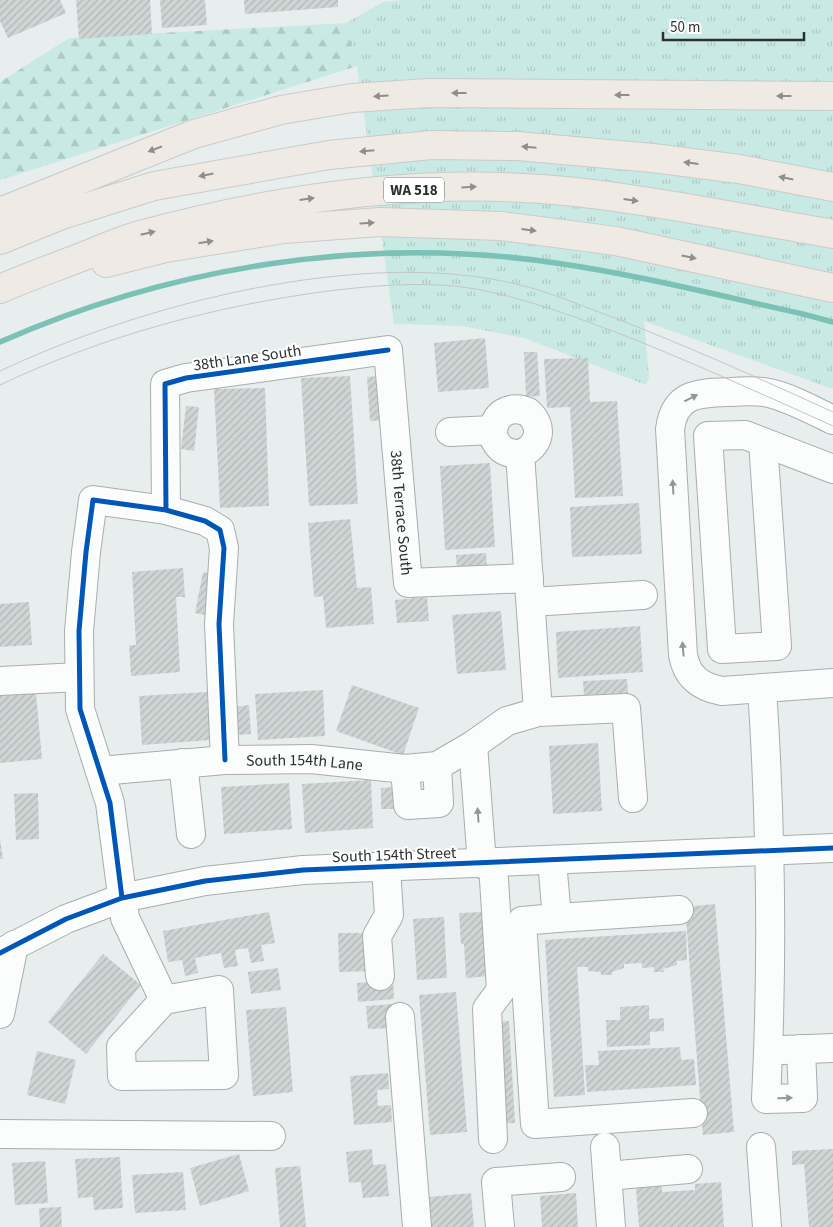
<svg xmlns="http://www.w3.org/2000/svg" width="833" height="1227" font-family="'Source Sans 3',sans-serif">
	<defs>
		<pattern id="grass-tufts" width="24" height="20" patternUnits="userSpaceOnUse" patternTransform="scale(1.25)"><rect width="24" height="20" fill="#c9eae4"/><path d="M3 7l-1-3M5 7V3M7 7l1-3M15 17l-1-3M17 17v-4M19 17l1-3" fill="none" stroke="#adc9c4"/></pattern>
		<pattern id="forest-firs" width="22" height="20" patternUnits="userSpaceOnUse" patternTransform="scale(1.25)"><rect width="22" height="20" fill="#c9eae4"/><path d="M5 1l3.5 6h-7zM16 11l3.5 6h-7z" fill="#adc9c4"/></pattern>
		<pattern id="building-hatch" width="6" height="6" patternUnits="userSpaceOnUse" patternTransform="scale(1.25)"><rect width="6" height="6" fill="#cfd5d4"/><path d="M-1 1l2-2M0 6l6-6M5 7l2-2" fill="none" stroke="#b2b7b6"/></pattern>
	</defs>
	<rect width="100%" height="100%" fill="#e7eeed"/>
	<!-- grass -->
	<path fill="url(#grass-tufts)" d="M400 0H833V389L644 321 649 378 646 385 524 338 462 326 394 324 357 66 346 23 383 2Z"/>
	<!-- forest -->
	<path fill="url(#forest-firs)" d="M346 23 357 66 0 180V82L69 38Z"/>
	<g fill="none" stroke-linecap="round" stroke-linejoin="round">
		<!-- stream -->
		<path stroke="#7bc1b6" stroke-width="5.5" d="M0 342C173 266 368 235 556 263 639 275 721 296 803 314L833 322"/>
	</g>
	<!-- building -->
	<path fill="url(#building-hatch)" d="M0 0H60L66 13 8 38 0 21Z
		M76 0H150L152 34 79 39Z
		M160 0H205L207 25 162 28Z
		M244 0H338V7L245 14Z
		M485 338 489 388 438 392 434 343Z
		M524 352H537L540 396 526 397Z
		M588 358 590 402 617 401 623 496 575 498 570 407 547 408 544 359Z
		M350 376 358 504 309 506 301 378Z
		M380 376 384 420 370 421 367 377Z
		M265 388 269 506 220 508 214 389Z
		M186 406 199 407 194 451 181 449Z
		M490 463 495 547 445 550 440 466Z
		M639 503 642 554 572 557 570 507Z
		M350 519 357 588 371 587 374 624 326 628 323 596 314 597 308 523Z
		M486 553 487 567 457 569 456 555Z
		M183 568 185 597H176L180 672 131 676 129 645H136L132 572Z
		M203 572 218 575 210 616 195 613Z
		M427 597 429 621 397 623 395 600Z
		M29 602 32 645 0 647V604Z
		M501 611 506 670 457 674 452 615Z
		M640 626 643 672 558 678 556 632Z
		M627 679 628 693 584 695 583 681Z
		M352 685 419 708 403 755 336 731Z
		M323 690 325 736 258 740 255 694Z
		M207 692 210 740 142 745 139 696Z
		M36 693 42 759 0 763V696Z
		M249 705 251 734 238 735 235 707Z
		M598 743 602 811 553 814 549 746Z
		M371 780 373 828 305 833 302 784Z
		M289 783 292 829 224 834 221 787Z
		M394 787 395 809H381V788Z
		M38 793 39 839 16 840 14 794Z
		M0 839 3 859H0Z
		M715 904 734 1132 703 1135 685 907Z
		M269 912 275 943 261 945 264 961 251 963 248 948 235 950 238 966 224 968 221 953 195 958 198 973 185 976 182 960 168 962 163 931Z
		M484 912 490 976 466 978 464 944H461L459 913Z
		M444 917 447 978 417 980 413 919Z
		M686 931 687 960 677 961V965L663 969 664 972H654V967L642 968V963L624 964V968L612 972V975H601V972L588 971V967H577L585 1095 554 1097 545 940Z
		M338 933H369L370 971 339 972Z
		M103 954 141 985 86 1054 48 1022Z
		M278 968 281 990 251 994 248 972Z
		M393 980 394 999 358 1002 357 983Z
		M456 992 467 1132 430 1135 419 995Z
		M393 1004 394 1028 368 1029 366 1006Z
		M649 1005V1019L664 1018V1031L650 1032V1045L607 1047 606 1020H620V1007Z
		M286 1007 293 1092 253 1096 246 1010Z
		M509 1021 515 1123H502L496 1022Z
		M680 1047 681 1060 694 1059 696 1085 587 1092 585 1065H599L598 1051Z
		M37 1051 76 1060 65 1104 27 1095Z
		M388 1073 389 1089 377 1090 378 1106 391 1105 392 1122 354 1125 350 1076Z
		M372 1149 373 1165 386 1164 389 1196 363 1198 361 1182 349 1183 346 1152Z
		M833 1149V1227H809L804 1164 792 1165V1151Z
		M239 1154 249 1191 200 1206 190 1168Z
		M120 1157 123 1208 94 1210 93 1197 78 1198 75 1159Z
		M45 1161 48 1203 15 1205 12 1163Z
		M300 1166 306 1227H280L275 1168Z
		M183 1172 186 1210 135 1213 132 1175Z
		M721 1182 724 1227H639L636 1188 662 1185V1192L695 1190V1184Z
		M471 1193 474 1227H432L429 1197Z
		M576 1193 578 1227H542L540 1196Z
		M61 1207 62 1227H40L39 1208Z"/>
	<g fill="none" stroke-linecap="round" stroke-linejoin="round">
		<!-- minor casing -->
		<g stroke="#a8aead" stroke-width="30">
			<g id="minor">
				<path d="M833 420C812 410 791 398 769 393 756 390 743 391 731 392 700 393 675 392 670 429L683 655C687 677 700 687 722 691L833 683"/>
				<path d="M450 432 493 430"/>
				<path d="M763 442 777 646 722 649 708 436 745 435 833 469"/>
				<path d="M531 602 643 595"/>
				<path d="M0 681 79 677"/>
				<path d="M762 688C771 825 773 962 766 1099L803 1098 801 1049"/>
				<path d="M538 712 626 708 633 798"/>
				<path d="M473 745 482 864"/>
				<path id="s1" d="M225 760 219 624 224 548 220 530 205 521 166 510 165 384 186 378 388 350 408 583 529 578"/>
				<path d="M183 763 191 834"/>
				<path d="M405 769 408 805 439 803 437 766"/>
				<path id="s2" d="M100 771 225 760 311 759 405 769 437 766 473 745 507 721 538 712 520 454C539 447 545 427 528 412 510 404 492 414 493 436 498 449 506 454 520 454"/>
				<path d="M552 861 557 918 679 910"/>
				<path d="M493 864 501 990 487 1009 493 1139"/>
				<path d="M557 918 522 921 535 1124 693 1113"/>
				<path d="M0 953 66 919 122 898 205 881 303 870 833 848"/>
				<path d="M380 976 377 936 389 915 386 867"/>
				<path d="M219 990 224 1075 122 1076 121 1047 164 1000Z"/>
				<path d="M164 1000 125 918 110 803 80 709 79 631 86 552 93 500 166 510"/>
				<path d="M0 1014 14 945"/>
				<path d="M400 1017 417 1227"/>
				<path d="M783 1050 833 1048"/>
				<path d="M0 1134 271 1136"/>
				<path d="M605 1147 611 1227"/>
				<path d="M761 1147 767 1227"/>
				<path d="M607 1176 688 1169"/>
				<path d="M500 1227 496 1182 561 1177"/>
			</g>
		</g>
		<!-- highway casing -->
		<g stroke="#c8cbcb" stroke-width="30">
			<path id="highway" d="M0 212 194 134 281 110 352 98 429 93 833 96
				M0 240 59 216 154 186 329 155 431 145 518 146 653 158 739 169 833 187
				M106 263 166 248 284 229 380 222 501 226 616 241 833 288
				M0 289C27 277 56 267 84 256 102 249 121 240 140 235 280 197 430 176 576 192 662 202 747 219 833 234"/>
		</g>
		<!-- minor -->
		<use href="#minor" stroke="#fbfcfc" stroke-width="28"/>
		<!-- highway -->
		<use href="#highway" stroke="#efeae4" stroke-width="28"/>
		<!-- tram -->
		<path stroke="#c4c6c6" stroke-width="1" d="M0 371C142 304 361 247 516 284 550 292 582 306 615 318 689 347 761 379 833 412
			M0 385C103 336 215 306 328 291 380 285 434 280 486 291 533 301 578 318 623 335 694 363 764 395 833 426"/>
		<!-- cycleway casing -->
		<g stroke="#fff" stroke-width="8">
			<path id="cycleway" d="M225 760 219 624 224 548 220 530 205 521 166 510 165 384 186 378 388 350
				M122 898 110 803 80 709 79 631 86 552 93 500 166 510
				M0 953 66 919 122 898 205 881 303 870 833 848"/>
		</g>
		<!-- cycleway -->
		<use href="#cycleway" stroke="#0057b8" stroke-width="5"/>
	</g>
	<!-- one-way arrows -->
	<defs><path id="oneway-solid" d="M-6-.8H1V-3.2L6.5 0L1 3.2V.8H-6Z" transform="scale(1.25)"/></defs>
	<g fill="#8e8e8a">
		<use href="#oneway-solid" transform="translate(459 93) rotate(-180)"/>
		<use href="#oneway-solid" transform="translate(622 95) rotate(-180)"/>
		<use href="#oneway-solid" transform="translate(381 96) rotate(177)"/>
		<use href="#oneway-solid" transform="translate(784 96) rotate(-180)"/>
		<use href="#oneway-solid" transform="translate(529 147) rotate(-175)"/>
		<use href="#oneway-solid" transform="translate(155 149) rotate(159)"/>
		<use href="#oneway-solid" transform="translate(367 151) rotate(175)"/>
		<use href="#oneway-solid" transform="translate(691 163) rotate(-173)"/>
		<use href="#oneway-solid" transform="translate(206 175) rotate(169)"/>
		<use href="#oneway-solid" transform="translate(786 178) rotate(-169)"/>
		<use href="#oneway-solid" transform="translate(469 187) rotate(-3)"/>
		<use href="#oneway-solid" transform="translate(307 199) rotate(-8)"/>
		<use href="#oneway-solid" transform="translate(631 200) rotate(8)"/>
		<use href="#oneway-solid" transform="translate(367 223) rotate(-4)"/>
		<use href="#oneway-solid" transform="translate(529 230) rotate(7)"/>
		<use href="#oneway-solid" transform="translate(148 233) rotate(-13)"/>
		<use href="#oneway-solid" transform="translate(206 242) rotate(-9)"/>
		<use href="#oneway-solid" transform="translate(689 257) rotate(12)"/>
	</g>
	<g fill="#949696">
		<use href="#oneway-solid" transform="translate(691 398) rotate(-27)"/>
		<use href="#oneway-solid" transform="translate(673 487) rotate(-93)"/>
		<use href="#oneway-solid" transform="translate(683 649) rotate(-95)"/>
		<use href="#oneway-solid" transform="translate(478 815) rotate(-94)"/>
		<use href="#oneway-solid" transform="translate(785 1098) rotate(-1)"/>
	</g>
	<g text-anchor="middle" stroke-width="4" stroke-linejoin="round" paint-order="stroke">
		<!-- shield labels -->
		<rect fill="#fff" stroke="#6b6f6e" stroke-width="1" x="384" y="177.5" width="60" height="25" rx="4"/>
		<g font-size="15" font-weight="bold" fill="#2c3130">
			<text x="414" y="195">WA 518</text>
		</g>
		<!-- street labels -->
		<g font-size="16" fill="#2c3130" stroke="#fff">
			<text transform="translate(247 357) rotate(-8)" y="6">38th Lane South</text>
			<text dy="6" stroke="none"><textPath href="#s1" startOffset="804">38th Terrace South</textPath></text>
			<text dy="6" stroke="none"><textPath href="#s2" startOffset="205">South 154th Lane</textPath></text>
			<text transform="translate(394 854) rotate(-2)" y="6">South 154th Street</text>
		</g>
	</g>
	<!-- scale -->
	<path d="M663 32v8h141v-8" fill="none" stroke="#2c3130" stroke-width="2.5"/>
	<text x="670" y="32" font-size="15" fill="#2c3130" stroke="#ffffff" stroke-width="4" paint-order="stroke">50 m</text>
</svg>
